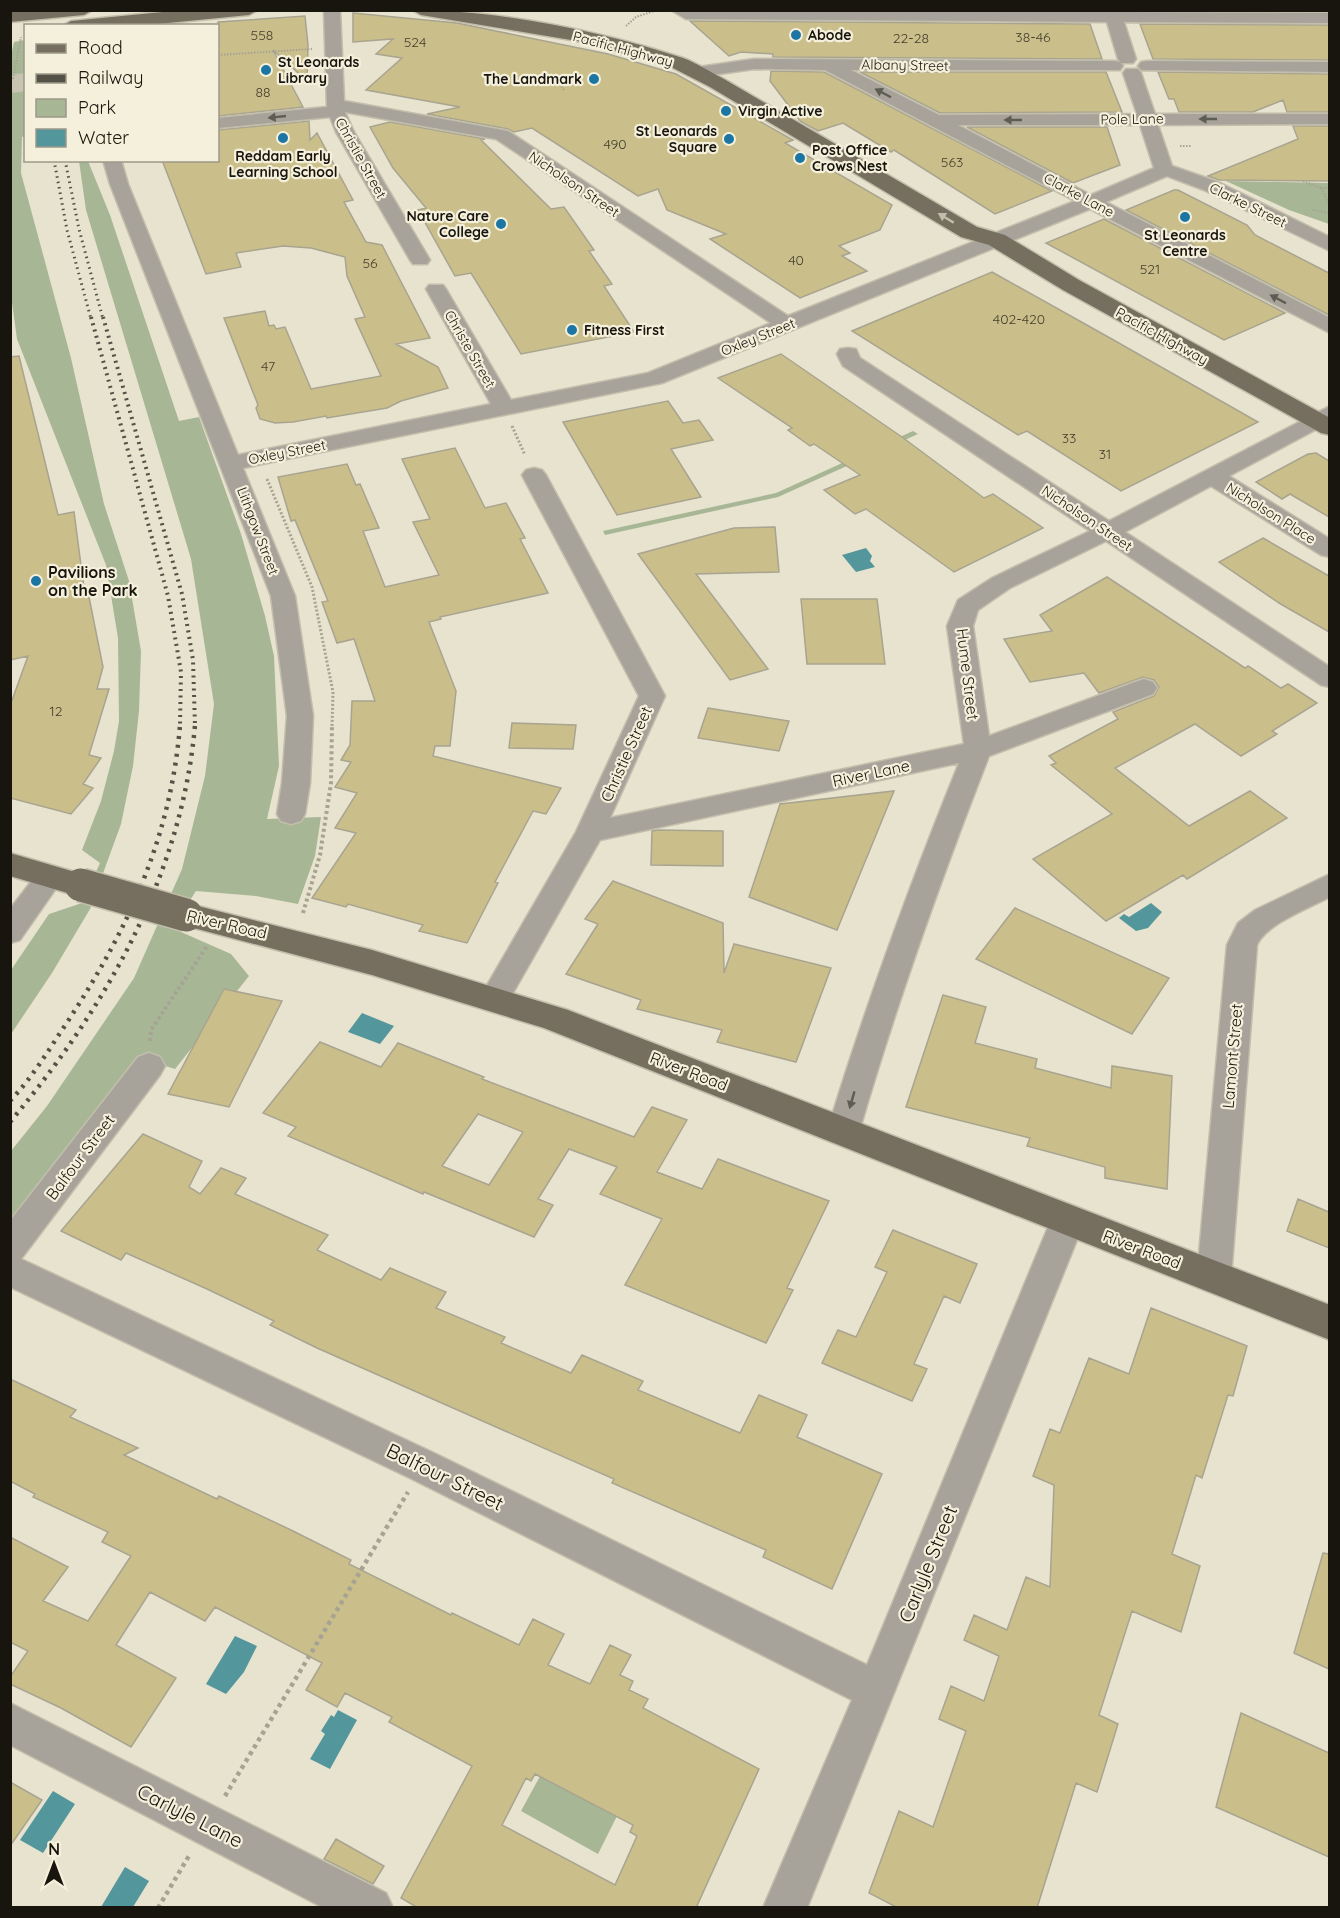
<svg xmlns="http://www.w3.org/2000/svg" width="1340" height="1918" font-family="Quicksand,sans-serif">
	<rect width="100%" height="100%" fill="#e8e3ce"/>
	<!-- green -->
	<path fill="#a7b795" d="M25 40 26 136 22 137 21 173 71 358 104 504 129 581 141 651 139 711 133 766 121 824 90 909 52 973 11 1034V970L49 914 82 903 100 863 82 850 101 801 114 751 119 721 118 638 106 565 17 339 10 288V60L14 42Z
		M79 161H88L110 215 179 421 199 417 241 534 265 616 274 656 279 766 267 819 321 817 315 856 298 904 256 896 196 891 172 928 231 954 249 976 175 1069 143 1059 11 1238V1151L47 1106 134 978 182 869 205 776 214 704 191 559 86 210Z
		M1226 181 1329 183V224L1289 210Z
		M913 431 918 434 778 497 605 535 603 531 776 493Z
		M544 1769 620 1810 598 1854 521 1811Z"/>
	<!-- water -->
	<path fill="#53979d" d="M866 548 872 556 870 561 875 567 856 572 842 555Z
		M1151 903 1162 912 1148 928 1136 931 1119 918 1124 914 1129 917Z
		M362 1013 394 1026 380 1044 348 1032Z
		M235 1636 257 1646 244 1672 226 1694 206 1684Z
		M338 1710 357 1720 330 1769 310 1759 325 1734 321 1731 331 1715 334 1717Z
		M53 1791 75 1804 43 1853 20 1840Z
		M125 1867 149 1881 133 1907H101Z"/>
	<!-- building -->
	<path fill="#cabe8b" stroke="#a8a490" stroke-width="1.5" fill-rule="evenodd" d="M353 13 457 23 608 54 676 74 793 140 785 143 892 205 880 230 839 246 850 253 842 256 867 271 800 298 710 239 726 234 667 210 658 189 638 196 532 128 514 132 508 129 427 114 460 107 366 90 402 58 376 54 393 39 353 42Z
		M305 16 308 45 307 81 273 50 303 107 218 116V22Z
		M690 21 1090 24 1102 59 773 57V54L741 52 729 56Z
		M1140 24 1329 25V60L1153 59Z
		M771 71 824 72 1052 191 995 214 894 150 891 152 843 123 818 131 800 121 770 81Z
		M860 72H1106L1122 112 940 113Z
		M1158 72 1329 74V112H1287L1283 100 1253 112H1179L1174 99H1169Z
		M309 121 310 140 317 133 353 200 344 202 366 242 382 245 430 338 396 344 438 367 448 388 401 401 387 408 327 418 326 416 293 422 275 423 260 419 256 408 258 405 224 318 265 311 269 326 274 325 276 329 285 327 311 389 381 376 355 319 365 317 347 276 345 257 311 248 283 246 236 253 241 267 206 274 162 160H218V130Z
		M390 122 485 139 481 140 551 209 564 207 594 250 589 251 612 284 604 286 634 332 521 354 471 273 455 276 418 210 426 208 393 168 370 127Z
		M1293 126H1329V181L1219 180 1208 176 1298 139Z
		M967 127H1107L1120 165 1073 183Z
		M1174 190H1178L1247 225 1255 235 1329 273V315L1126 210Z
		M1104 219 1285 313 1224 340 1046 243Z
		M992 272 1110 338 1258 422 1121 491 1027 431 1018 435 852 331Z
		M781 354 902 437 984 498 993 494 1043 528 954 572 866 509 855 514 824 490 860 475 814 444 810 446 788 430 792 428 718 378Z
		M19 356 58 515 74 512 84 588 87 587 103 667 97 689H109L89 755 101 758 83 784 93 788 71 814 10 798V706L28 656 10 660V357Z
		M668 401 683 423 699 420 713 440 671 449 701 497 617 515 563 422Z
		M455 448 485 508 506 503 525 538 520 539 548 593 440 617 441 619 429 622 456 691 450 746H435L433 756 561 788 546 814 533 811 495 882 498 883 467 943 419 931 423 925 348 904 346 907 312 898 356 833 335 828 357 793 335 787 351 762 341 760 350 745 352 701H375L354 639 337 643 322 602 328 601 295 520 291 521 278 477 347 464 356 485 360 484 379 528 363 531 385 587 439 575 413 522 430 519 402 459Z
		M1316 453 1329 461V517L1290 494 1282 499 1256 482 1308 454Z
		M775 527 779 572 696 574 768 669 730 680 638 554 734 528Z
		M1263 538 1329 576V632L1279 603 1219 562Z
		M1107 577 1245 668 1248 666 1281 688 1288 684 1317 703 1272 731 1277 734 1241 756 1195 724 1115 768 1189 826 1250 791 1287 818 1187 879 1183 875 1106 921 1033 859 1112 814 1051 765 1056 763 1049 756 1118 719 1113 712 1154 696 1159 687 1154 680 1143 677 1099 693 1084 673 1030 682 1004 639 1052 631 1040 615Z
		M801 599H877L885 664H807Z
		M708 708 789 721 779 751 698 738Z
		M512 723 576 725 573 749 509 748Z
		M894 791 837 930 749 897 780 804Z
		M658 830 723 831V866L651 865 652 831Z
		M613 881 723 923 724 973 734 944 831 968 796 1062 717 1042 722 1030 637 1009 641 1000 566 974 598 924 585 919Z
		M1015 908 1169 978 1132 1034 976 959Z
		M224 989 282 1001 229 1107 168 1094Z
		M943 995 986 1007 975 1043 1037 1059 1035 1068 1111 1088 1112 1066 1172 1076 1167 1189 1105 1178V1167L1027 1146 1030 1138 906 1107Z
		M320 1042 381 1067 398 1043 484 1077 482 1079 634 1137 652 1107 687 1120 657 1172 702 1189 718 1159 829 1201 787 1288 793 1290 766 1343 625 1285 662 1219 600 1194 617 1167 569 1149 538 1199 553 1205 534 1237 424 1192 423 1194 288 1136 296 1127 263 1113ZM478 1114 523 1132 489 1185 442 1166Z
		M143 1134 202 1161 189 1187 200 1194 221 1168 246 1178 235 1194 328 1235 317 1250 381 1280 390 1268 446 1292 436 1308 505 1337 501 1343 571 1373 582 1355 643 1381 638 1390 740 1433 759 1395 807 1415 797 1437 882 1474 832 1589 763 1557 766 1550 612 1483 614 1479 317 1348 270 1325 274 1321 207 1289 126 1253 121 1260 61 1231Z
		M1298 1199 1329 1212V1248L1287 1231Z
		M893 1230 977 1264 960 1303 944 1296 914 1364 927 1369 912 1401 822 1363 838 1330 856 1337 887 1272 875 1267Z
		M1151 1308 1247 1346 1233 1396 1228 1395 1202 1478 1196 1475 1172 1554 1200 1566 1181 1632 1132 1611 1099 1715 1118 1724 1097 1792 1076 1783 1037 1908H898L869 1893 899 1811 933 1827 966 1731 939 1719 951 1686 984 1701 999 1656 964 1640 974 1615 1007 1630 1026 1577 1050 1587 1054 1485 1033 1476 1050 1429 1060 1433 1089 1358 1129 1374Z
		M10 1379 76 1410 70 1417 138 1448 124 1455 217 1499 219 1496 291 1530 351 1560 349 1564 451 1615 452 1613 519 1645 533 1619 564 1634 548 1665 590 1684 610 1645 631 1655 620 1675 633 1681 629 1690 648 1699 643 1708 759 1769 696 1908H418L401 1898 472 1766 389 1722 392 1717 345 1693 337 1707 306 1690 322 1663 215 1607 205 1621 150 1592 116 1645 176 1678 131 1747 61 1708 10 1684V1677L28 1651 10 1642V1537L68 1567 43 1601 88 1621 131 1556 102 1542 108 1532 33 1497 35 1494 10 1481ZM535 1774 633 1825 630 1832 637 1836 615 1885 502 1825 526 1778 531 1781Z
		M1323 1553 1329 1554V1669L1294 1653Z
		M1241 1713 1329 1753V1857L1216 1807Z
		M10 1782 42 1800 10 1846Z
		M336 1839 384 1866 373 1884 324 1859Z"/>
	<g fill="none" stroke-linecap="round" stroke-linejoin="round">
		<!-- minor-tunnel -->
		<path stroke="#c9c4b1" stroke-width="18" stroke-dasharray="18 9" stroke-linecap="butt" d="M10 84 26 82"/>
		<!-- minor casing -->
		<g stroke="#c2beab" stroke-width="3">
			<path id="minor" d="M324 10H340L344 101 508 131 788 316 1075 201 825 70 754 69 698 77 692 76 689 72 692 68 754 59 1114 61 1120 62 1123 66 1120 70H851L939 115 1137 114 1123 73 1126 69H1138L1141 73 1155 114H1330V124L1158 125 1172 166 1218 182 1330 237V251L1204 190 1167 176 1106 202 1330 318V333L1090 209 662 383 243 468 295 596 313 716 310 783 305 814 301 821 291 824 281 821 277 814 282 783 287 716 271 596 110 184 103 160H121L128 184 238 455 491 404 426 289 429 285H443L446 289 511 400 648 373 771 323 496 139 345 112 354 132 430 260 427 264H413L410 260 336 132 330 117 218 128V118L327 107ZM958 125H1140L1154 168 1091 195Z
				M671 10 1330 13V23L1124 22 1136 59 1133 63H1121L1118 59 1107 22 686 19Z
				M1147 61 1330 62V72L1141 70 1138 66 1141 62Z
				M848 348 856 349 860 358 1109 521 1330 406V422L1229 476 1330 539V557L1321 555 1211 486 1125 532 1330 667V687L1321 685 1106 541 1010 588 978 610 973 626 989 736 1135 682 1144 679 1153 682 1157 688 1153 694 989 756C941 879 896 1005 859 1132L854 1141 843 1145 832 1141 827 1132C865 1007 910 884 959 763L600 840 505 1007 494 1011 483 1007 479 999 576 832 639 696 522 475 526 470 534 468 542 470 546 475 665 696 610 818 964 744 947 626 958 600 992 578 1090 531 843 366 837 354 840 349Z
				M50 867 60 870 64 877 20 940 10 943V909L40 870Z
				M1330 874V897C1309 908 1266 924 1257 945L1231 1277 1226 1288 1214 1292 1202 1288 1197 1277 1227 945 1238 923 1255 910Z
				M149 1053 160 1057 165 1066 160 1075 21 1259 436 1454 867 1665 1051 1220 1056 1210 1068 1206 1080 1210 1085 1220 807 1908H763L852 1700 410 1478 10 1287V1221L138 1057Z
				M10 1703 386 1893 393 1908H324L10 1745Z"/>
		</g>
		<!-- major casing -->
		<g stroke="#c2beab" stroke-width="3">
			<path id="major" d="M93 10 84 15 10 22V12Z
				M183 10H258L249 15 137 26H62L71 21Z
				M412 10C498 10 602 31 683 58 697 63 710 72 724 79L977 227 1005 235 1079 280 1330 418V435L1321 433 1063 290 989 245 961 237 710 87 671 67 589 43 421 15Z
				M10 853 92 877 97 885 92 893 81 897 10 876Z
				M186 903 372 950 568 1010 1330 1305V1340L544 1028 372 975 175 923 170 915 175 907Z"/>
		</g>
		<!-- path-far3 -->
		<path stroke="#a7a392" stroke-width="2" stroke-dasharray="1.5 1.5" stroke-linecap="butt" d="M626 26 636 17 657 10
			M218 49V59
			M218 55 312 49
			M10 79H13L21 37
			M564 90 561 86 570 84
			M1180 146H1192
			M1303 181 1321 188H1330
			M1321 188 1330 206
			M1312 210 1330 213"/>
		<!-- path-far2 -->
		<path stroke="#a7a392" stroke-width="3" stroke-dasharray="2 2" stroke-linecap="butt" d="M512 426 525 455
			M267 479 312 587 333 692 332 726"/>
		<!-- path-far1 -->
		<path stroke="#a7a392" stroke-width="4" stroke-dasharray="3 3" stroke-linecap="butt" d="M303 913 320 855 331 783 332 725
			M150 1041 151 1030 207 946"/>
		<!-- path -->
		<path stroke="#a7a392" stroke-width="4.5" stroke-dasharray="4 4" stroke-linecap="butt" d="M225 1796 408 1492
			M158 1908 190 1854"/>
		<!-- minor -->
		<use href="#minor" fill="#a7a39b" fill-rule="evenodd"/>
		<!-- major -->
		<use href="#major" fill="#766f60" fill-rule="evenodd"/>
		<!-- rail-far2 -->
		<path stroke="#545146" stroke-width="3" stroke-dasharray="1.5 4" stroke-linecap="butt" d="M54 160 67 230 91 319
			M65 160 79 229 103 319"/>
		<!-- rail-far1 -->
		<path stroke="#545146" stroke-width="4" stroke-dasharray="2 4.5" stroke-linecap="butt" d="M91 317 168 596 181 672 180 726
			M103 317 182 594 193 660 195 726"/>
		<!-- rail -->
		<path stroke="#545146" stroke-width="4.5" stroke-dasharray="3 6" stroke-linecap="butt" d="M10 1101C32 1078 48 1051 66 1024 128 930 171 837 180 725
			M10 1122C105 1009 182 875 195 725"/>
		<!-- major-bridge casing -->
		<g stroke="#c2beab" stroke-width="36" stroke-linecap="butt">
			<path id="major-bridge" d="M81 885 186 915"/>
		</g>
		<!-- major-bridge -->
		<use href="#major-bridge" stroke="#766f60" stroke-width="33"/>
	</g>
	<!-- one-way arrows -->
	<defs><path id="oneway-solid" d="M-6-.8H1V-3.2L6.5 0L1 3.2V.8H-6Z" transform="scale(1.5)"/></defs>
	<g fill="#5f5c54">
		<use href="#oneway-solid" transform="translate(883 93) rotate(-152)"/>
		<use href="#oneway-solid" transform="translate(277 117) rotate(174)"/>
		<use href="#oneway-solid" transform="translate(1208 119) rotate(180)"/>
		<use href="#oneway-solid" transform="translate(1013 120) rotate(180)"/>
		<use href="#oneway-solid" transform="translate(1278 299) rotate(-152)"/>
		<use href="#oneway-solid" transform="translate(852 1100) rotate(106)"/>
	</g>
	<use fill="#c2bcaa" href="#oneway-solid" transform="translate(946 218) rotate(-149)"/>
	<!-- markers -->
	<g fill="#1b76a4" stroke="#f5f0db" stroke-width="2">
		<circle cx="796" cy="35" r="6"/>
		<circle cx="266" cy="70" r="6"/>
		<circle cx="594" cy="79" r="6"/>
		<circle cx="726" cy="111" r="6"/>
		<circle cx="283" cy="138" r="6"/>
		<circle cx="729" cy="139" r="6"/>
		<circle cx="800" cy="158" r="6"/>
		<circle cx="1185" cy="217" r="6"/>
		<circle cx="501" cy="224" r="6"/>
		<circle cx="572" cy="330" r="6"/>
		<circle cx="36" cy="581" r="6"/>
	</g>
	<g text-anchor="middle" stroke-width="4.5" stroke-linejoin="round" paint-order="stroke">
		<!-- number labels -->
		<g font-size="14" fill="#443f2d">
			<text x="262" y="40">558</text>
			<text x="1033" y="42">38-46</text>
			<text x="911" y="43">22-28</text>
			<text x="415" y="47">524</text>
			<text x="263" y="97">88</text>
			<text x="615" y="149">490</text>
			<text x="952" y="167">563</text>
			<text x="796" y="265">40</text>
			<text x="370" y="268">56</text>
			<text x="1150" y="274">521</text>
			<text x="1019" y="324">402-420</text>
			<text x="268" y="371">47</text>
			<text x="1069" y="443">33</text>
			<text x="1105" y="459">31</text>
			<text x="56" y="716">12</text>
		</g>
		<!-- far-poi labels -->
		<g font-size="14" font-weight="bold" fill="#17150e" stroke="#f5f0db" text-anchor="start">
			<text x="808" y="40">Abode</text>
			<text x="278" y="67">St Leonards<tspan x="278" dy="16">Library</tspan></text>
			<text x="582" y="84" text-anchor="end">The Landmark</text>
			<text x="738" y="116">Virgin Active</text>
			<text x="717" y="136" text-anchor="end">St Leonards<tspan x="717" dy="16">Square</tspan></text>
			<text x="812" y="155">Post Office<tspan x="812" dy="16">Crows Nest</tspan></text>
			<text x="283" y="161" text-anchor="middle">Reddam Early<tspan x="283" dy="16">Learning School</tspan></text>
			<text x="489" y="221" text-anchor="end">Nature Care<tspan x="489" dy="16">College</tspan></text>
			<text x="1185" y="240" text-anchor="middle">St Leonards<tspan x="1185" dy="16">Centre</tspan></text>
			<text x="584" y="335">Fitness First</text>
		</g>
		<!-- far-street labels -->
		<g font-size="14" fill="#17150e" stroke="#f5f0db">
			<text transform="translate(623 49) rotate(15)" y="5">Pacific Highway</text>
			<text transform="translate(905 65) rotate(1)" y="5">Albany Street</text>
			<text transform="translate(1132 119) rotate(-1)" y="5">Pole Lane</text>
			<text transform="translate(361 158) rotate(61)" y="5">Christie Street</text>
			<text transform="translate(574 184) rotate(34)" y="5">Nicholson Street</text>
			<text transform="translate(1079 195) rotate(28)" y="5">Clarke Lane</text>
			<text transform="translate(1248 205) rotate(26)" y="5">Clarke Street</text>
			<text transform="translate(1162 336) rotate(29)" y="5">Pacific Highway</text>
			<text transform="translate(758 337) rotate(-22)" y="5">Oxley Street</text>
			<text transform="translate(470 349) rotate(60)" y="5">Christe Street</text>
			<text transform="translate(287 452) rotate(-11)" y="5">Oxley Street</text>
			<text transform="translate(1271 513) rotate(32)" y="5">Nicholson Place</text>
			<text transform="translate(1087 518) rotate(34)" y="5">Nicholson Street</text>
			<text transform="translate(258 531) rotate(69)" y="5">Lithgow Street</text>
		</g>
		<!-- poi labels -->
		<g font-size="16" font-weight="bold" fill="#17150e" stroke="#f5f0db" text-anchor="start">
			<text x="48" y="578">Pavilions<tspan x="48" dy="18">on the Park</tspan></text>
		</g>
		<!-- street labels -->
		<g font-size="16" fill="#17150e" stroke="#f5f0db">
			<text transform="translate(968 674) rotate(83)" y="6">Hume Street</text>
			<text transform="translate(626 754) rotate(-66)" y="6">Christie Street</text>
			<text transform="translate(871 773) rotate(-12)" y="6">River Lane</text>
			<text transform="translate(227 924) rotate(13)" y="6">River Road</text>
			<text transform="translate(1232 1056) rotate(-85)" y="6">Lamont Street</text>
			<text transform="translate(689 1071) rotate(21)" y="6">River Road</text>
			<text transform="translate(80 1157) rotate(-53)" y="6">Balfour Street</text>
			<text transform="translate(1142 1249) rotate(21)" y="6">River Road</text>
		</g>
		<!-- near-street labels -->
		<g font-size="20" fill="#17150e" stroke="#f5f0db">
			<text transform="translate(445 1477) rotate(26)" y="7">Balfour Street</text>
			<text transform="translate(928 1564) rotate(-68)" y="7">Carlyle Street</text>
			<text transform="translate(190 1816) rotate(27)" y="7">Carlyle Lane</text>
		</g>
	</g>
	<!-- border -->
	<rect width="1340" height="1918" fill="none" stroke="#17150e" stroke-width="24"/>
	<!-- legend -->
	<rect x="24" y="24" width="195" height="138" fill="#f5f0db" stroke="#9c9889" stroke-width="1.5"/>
	<rect x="36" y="44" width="30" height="9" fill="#766f60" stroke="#9c9889" stroke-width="1.5"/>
	<text x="78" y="54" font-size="18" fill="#17150e">Road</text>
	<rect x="36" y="74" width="30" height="9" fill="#545146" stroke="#9c9889" stroke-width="1.5"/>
	<text x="78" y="84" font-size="18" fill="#17150e">Railway</text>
	<rect x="36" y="99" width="30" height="18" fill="#a7b795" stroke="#9c9889" stroke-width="1.5"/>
	<text x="78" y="114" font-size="18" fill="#17150e">Park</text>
	<rect x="36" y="129" width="30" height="18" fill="#53979d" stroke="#9c9889" stroke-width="1.5"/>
	<text x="78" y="144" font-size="18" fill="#17150e">Water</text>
	<!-- north arrow -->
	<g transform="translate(54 1864)" stroke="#f5f0db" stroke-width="4.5" paint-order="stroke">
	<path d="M0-4.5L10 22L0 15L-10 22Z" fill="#17150e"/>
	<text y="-9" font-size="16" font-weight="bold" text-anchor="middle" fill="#17150e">N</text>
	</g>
</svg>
